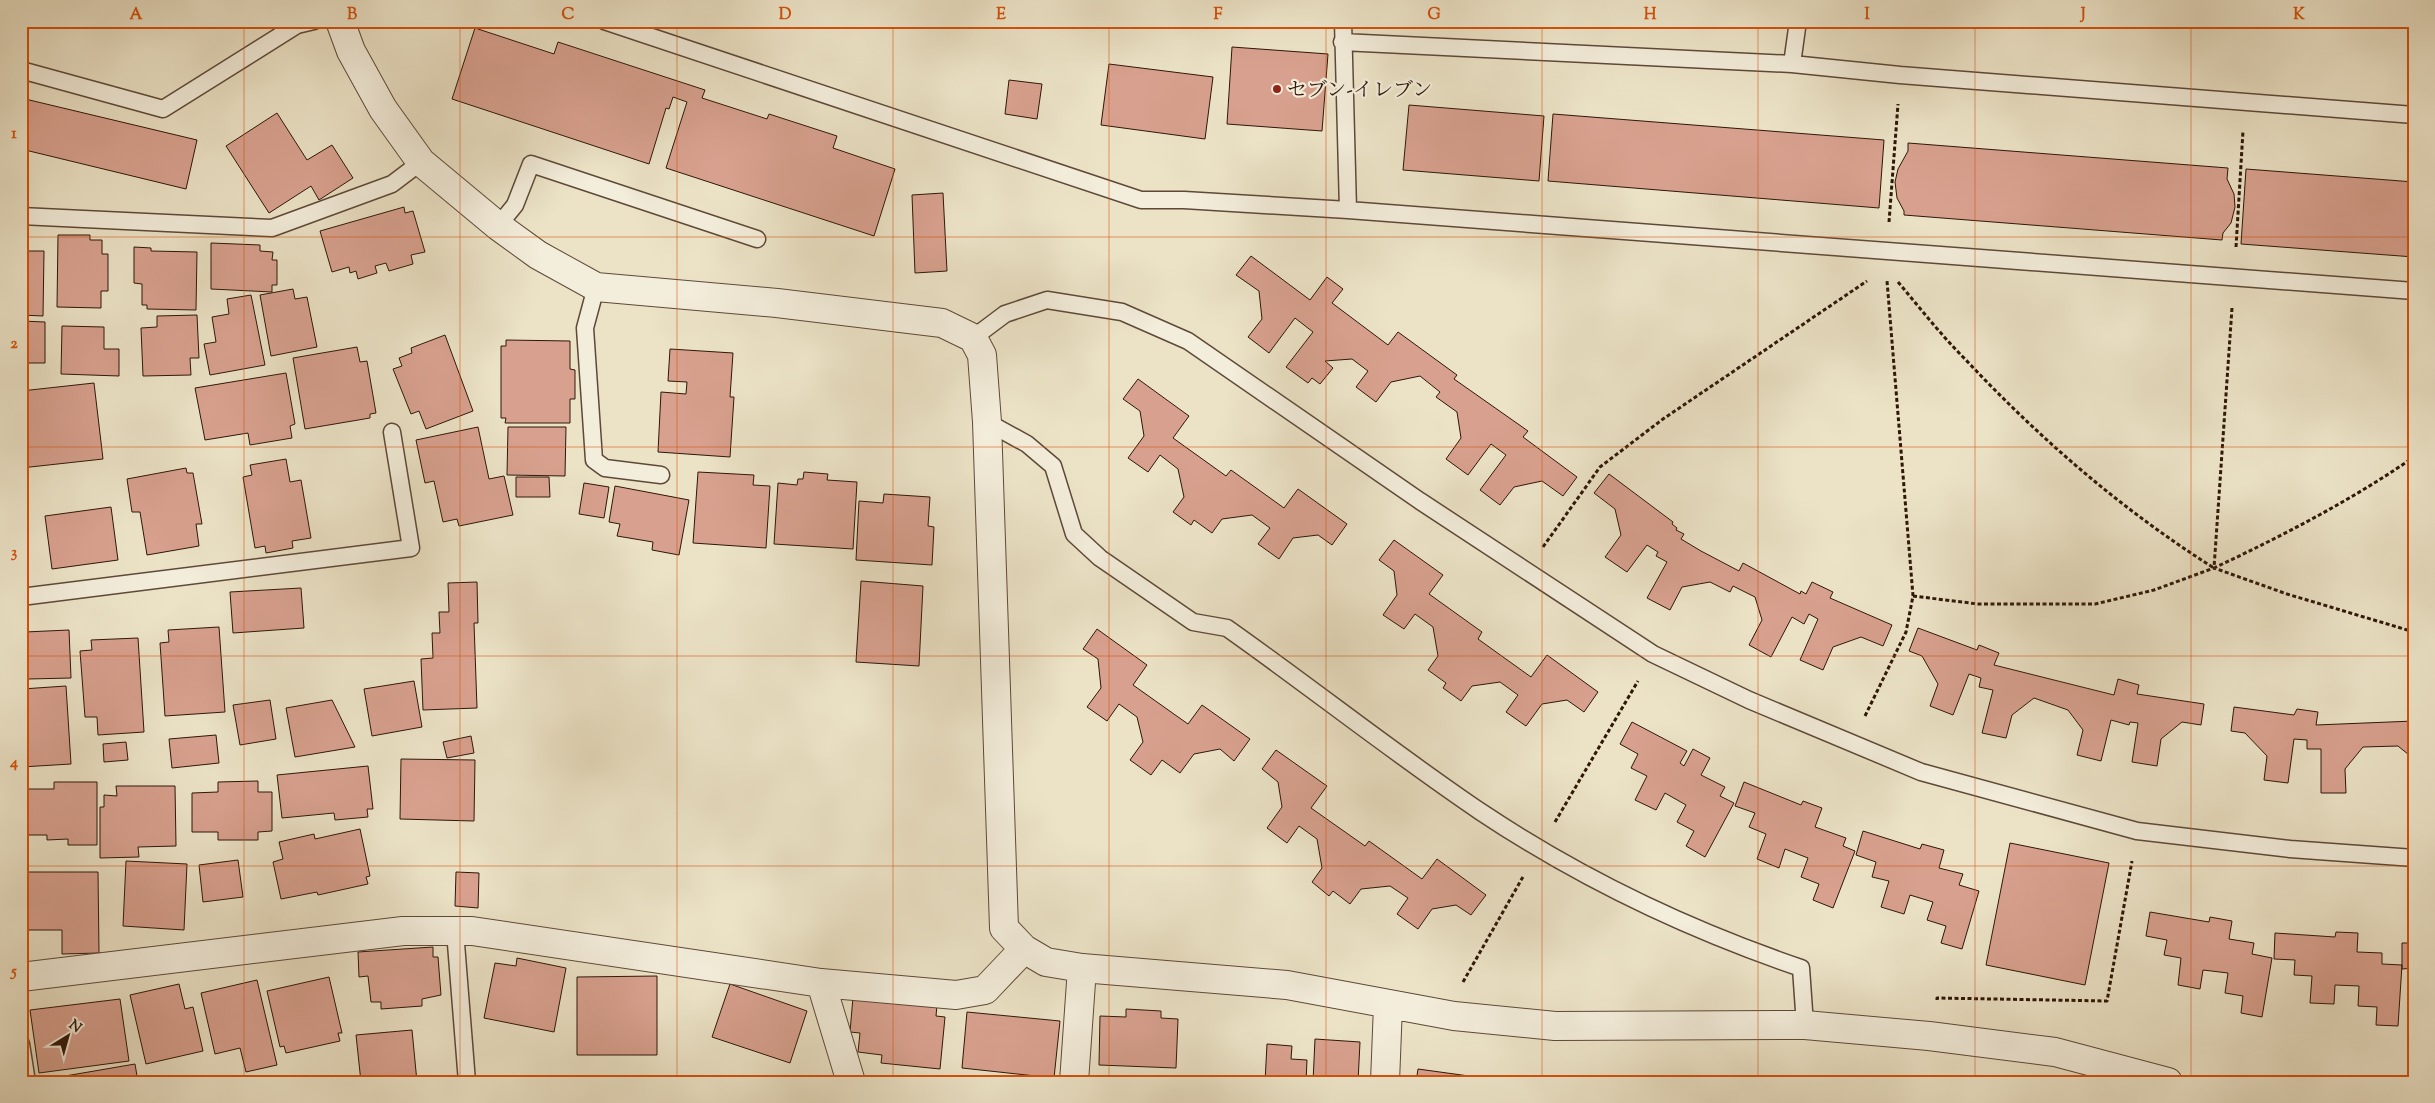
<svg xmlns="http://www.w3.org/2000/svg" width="2435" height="1103" font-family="'Sorts Mill Goudy','Noto Serif JP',serif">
	<rect width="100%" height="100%" fill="#ece3c7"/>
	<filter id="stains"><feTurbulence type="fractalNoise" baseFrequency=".004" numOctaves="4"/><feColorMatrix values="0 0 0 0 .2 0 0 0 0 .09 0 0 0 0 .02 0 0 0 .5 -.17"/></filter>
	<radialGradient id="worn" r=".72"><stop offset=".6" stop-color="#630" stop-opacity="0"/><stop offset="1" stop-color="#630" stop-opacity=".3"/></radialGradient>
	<!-- building -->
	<path fill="#d8a18f" stroke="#2e1608" d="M475 28 554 54 558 42 705 90 702 98 767 119 769 114 837 136 833 148 895 169 874 236 666 168 687 102 673 97 669 109 666 108 649 164 452 99Z
		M1232 47 1328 54 1322 131 1227 124Z
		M1109 64 1213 77 1205 139 1101 125Z
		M1009 80 1042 84 1037 119 1005 114Z
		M21 98 197 140 186 189 21 149Z
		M1409 105 1544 116 1539 181 1403 170Z
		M277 113 307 160 332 145 353 178 319 200 311 186 269 213 226 146Z
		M1553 114 1884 140 1879 208 1548 181Z
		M1908 143 2228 168 2227 179 2234 194 2235 207 2231 223 2223 233 2222 240 1904 215V211L1897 198 1895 182 1898 169 1908 151Z
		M2246 169 2414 182V257L2241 244Z
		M943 193 947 271 915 273 912 195Z
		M404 207 405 213 413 211 425 252 411 255 413 264 389 271 386 263 375 266 377 273 358 279 356 271 350 273 349 267 332 272 320 231Z
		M58 235H90V240H102V254H108V291H101V308L57 307Z
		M211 243 260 245V251L273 252 272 260H277V285H272V292L211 289Z
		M134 247 151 248V251L197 252 196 310 147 309V305H142V284L134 283Z
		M21 251H44L43 316 21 315Z
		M1251 256 1310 300 1327 277 1343 289 1332 303 1388 345 1398 332 1457 375 1454 379 1528 431 1523 437 1577 477 1563 496 1542 481 1514 487 1500 505 1480 490 1506 455 1491 444 1468 475 1446 459 1461 438 1457 412 1436 397 1440 392 1420 376 1391 382 1376 402 1356 387 1368 371 1352 359 1325 361 1333 368 1320 384 1312 378 1308 383 1286 367 1313 332 1295 318 1269 353 1248 337 1262 319 1259 291 1236 275Z
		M293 289 295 299 307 297 317 347 271 356 260 295Z
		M251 295 265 365 210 375 204 344 216 342 212 317 229 314 227 299Z
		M197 315 199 358H190L191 375 143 376 141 328 157 327V316Z
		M21 321 45 322V363H21Z
		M62 326 104 327V349H119V376L61 374Z
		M445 335 473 411 426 429 419 411 411 414 393 369 402 366 399 358 412 353 411 348Z
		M506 340 570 341V369L575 370V399H570V423H505L506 418H501V346H506Z
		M357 347 360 362 367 361 376 413 370 414V418L305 429 293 358Z
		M670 349 733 353 730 397H734L730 457 658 452 661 392 686 394 687 382 668 381Z
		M286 373 295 424 290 426 292 438 250 445 248 433 205 440 195 388Z
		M1138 379 1189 416 1173 438 1226 476 1231 470 1284 508 1298 489 1347 524 1332 545 1318 535 1293 538 1279 559 1258 544 1270 528 1252 515 1222 519 1212 533 1194 520 1191 525 1173 512 1184 497 1178 469 1160 455 1148 472 1128 458 1144 436 1140 411 1123 399Z
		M94 383 103 459 21 468V391Z
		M478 427 489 479 504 476 513 515 459 526 457 519 443 522 434 481 425 483 416 440Z
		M508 427H566L565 476 507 475Z
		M286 459 290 482 301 480 311 538 292 541 293 548 266 553 265 546 255 548 243 477 252 475 250 465Z
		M186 468 187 473H193L202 524H196L199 546 147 555 140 512H132L127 479Z
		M698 472 754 475 753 485 770 486 766 548 693 543Z
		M804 472 828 474 827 480 857 482 853 549 774 544 778 483 797 485 798 479H803Z
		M1609 474 1673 522 1672 524 1677 528 1676 530 1684 534 1681 539 1701 551 1739 571 1743 563 1800 594 1801 591 1806 594 1812 582 1833 592 1830 598 1892 625 1883 646 1861 637 1833 647 1823 670 1800 660 1818 619 1809 614 1804 624 1792 617 1771 657 1749 645 1762 620 1755 597 1733 586 1730 592 1710 582 1682 587 1670 610 1647 598 1667 562 1656 556 1658 552 1647 545 1627 572 1605 557 1621 535 1615 509 1594 493Z
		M516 477H549L550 497H516Z
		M584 483 609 487 604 518 579 514Z
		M615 486 689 500 679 555 652 550 653 542 617 536 620 524 609 522Z
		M884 494 930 497 928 526 934 527 932 565 856 560 859 501 883 503Z
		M111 507 118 560 52 569 45 516Z
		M1394 540 1443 575 1429 594 1482 632 1478 639 1531 677 1547 655 1598 692 1584 712 1567 700 1542 704 1526 726 1506 712 1518 695 1500 682 1472 686 1461 701 1443 688 1446 683 1428 670 1438 656 1433 627 1415 614 1404 629 1383 615 1397 595 1394 571 1379 560Z
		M861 581 923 586 919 666 856 662Z
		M477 582 478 623H474L477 708 423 710 421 659 433 658 432 633H440L439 612H449L448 583Z
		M301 588 304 628 233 633 230 592Z
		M219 627 225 712 165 716 160 643 169 642 168 630Z
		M1918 628 1977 650 1979 645 1999 653 1994 665 2114 695 2118 679 2139 685 2137 694 2204 704 2201 725 2182 722 2161 739 2157 766 2132 762 2138 723 2130 722 2129 725 2111 720 2101 761 2077 755 2083 730 2068 710 2034 698 2012 715 2006 738 1982 733 1993 690 1979 687 1981 678 1969 674 1953 715 1930 706 1938 684 1922 656 1909 651Z
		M1097 629 1147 665 1133 685 1188 724 1202 705 1250 739 1234 761 1220 749 1194 754 1180 773 1162 760 1151 775 1130 760 1143 742 1137 717 1119 704 1107 721 1087 707 1101 688 1098 659 1083 649Z
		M69 630 71 678 28 679 25 632Z
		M138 638 144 732 98 735 97 717H85L80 651 92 650 91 640Z
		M414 681 422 727 372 736 364 689Z
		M66 686 71 764 21 767 22 689Z
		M270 700 276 739 240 745 233 705Z
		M332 700 355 747 295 757 286 708Z
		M2234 707 2294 715 2297 709 2318 712 2316 725 2414 721V759L2398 746 2363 747 2345 769 2346 793H2321V749H2307V740L2294 739 2288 783 2264 780 2267 756 2245 733 2231 731Z
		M1632 722 1687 751 1680 763 1684 766 1693 749 1710 758 1701 775 1725 787 1720 796 1734 803 1705 857 1686 846 1694 831 1677 822 1686 805 1665 793 1656 810 1635 800 1647 776 1631 768 1638 754 1620 744Z
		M216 735 219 763 172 768 169 739Z
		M471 736 474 753 447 758 443 742Z
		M126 742 128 760 104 762 103 744Z
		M1276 750 1327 786 1311 808 1365 846 1369 841 1422 879 1437 859 1486 895 1471 915 1456 905 1432 909 1418 929 1397 914 1408 898 1390 886 1361 889 1350 904 1333 891 1329 896 1312 882 1322 868 1317 839 1299 826 1287 843 1267 828 1282 807 1278 782 1262 769Z
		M401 759 475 760 474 821 400 819Z
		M368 766 373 809H367L368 817 335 820 334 813 282 818 277 775Z
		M258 781V792H272V831L258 832V840H218V832H192V793L218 792V782Z
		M54 782H97V845H68V839L47 840V835H25V832H21V800H25L24 789H54Z
		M1744 782 1801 805 1803 801 1822 808 1815 827 1846 838 1843 846 1855 851 1833 908 1813 900 1819 884 1801 877 1808 858 1785 849 1779 868 1757 859 1766 834 1749 827 1755 813 1735 806Z
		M116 786H175L176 846 138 847 139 857 100 858V807H104V795L117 796Z
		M360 829 370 876 366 877 368 884 318 895 317 892 281 899 273 862 283 859 279 842 314 834 315 839Z
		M1863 831 1920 849 1922 844 1944 850 1939 868 1963 874 1959 885 1979 891 1962 949 1941 943 1946 926 1927 920 1933 902 1910 895 1904 914 1881 907 1889 881 1872 877 1876 862 1856 855Z
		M2010 843 2109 863 2085 985 1986 965Z
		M238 860 243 897 203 902 199 865Z
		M126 861 187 864 184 930 123 926Z
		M21 872H98L99 953 62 954V930H21Z
		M456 872 479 873 478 908 455 906Z
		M2150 912 2209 922 2210 917 2232 921 2229 939 2254 943 2252 954 2272 958 2262 1017 2241 1013 2243 996 2225 993 2228 973 2203 970 2200 989 2178 985 2181 958 2164 955 2167 940 2146 936Z
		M2336 932 2358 933 2357 952 2382 953V964L2402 965 2398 1026 2376 1025 2377 1007 2358 1006 2359 986 2335 985 2334 1004 2310 1003 2312 976 2294 975 2295 960 2274 959 2275 933 2335 937Z
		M2402 943H2414V968L2402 969Z
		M433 947V957H438L441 995 422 999V1006L381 1009V1002H371L368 976 359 977 358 952Z
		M517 958 566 968 554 1032 484 1018 495 963 516 966Z
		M657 976V1055H577V977Z
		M329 977 342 1033H338L340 1041 286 1053 284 1046 280 1047 267 991Z
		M257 980 277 1065 246 1072 240 1048 215 1054 201 993Z
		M179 984 185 1009 193 1007 203 1051 146 1064 130 995Z
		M730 984 807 1011 790 1063 712 1037Z
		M853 997 937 1005 936 1016 945 1017 940 1069 881 1063 882 1055 858 1052 860 1033 850 1032Z
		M120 999 129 1061 39 1073 30 1010Z
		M1126 1009 1161 1011V1018L1178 1019 1176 1068 1099 1065 1100 1016 1126 1017Z
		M967 1012 1060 1021 1054 1078 962 1068Z
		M412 1030 417 1082H361L356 1035Z
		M1315 1039 1360 1042 1358 1082H1313Z
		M1267 1044 1292 1046 1291 1059 1307 1060 1306 1082H1265Z
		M135 1064 138 1082H43L42 1080Z
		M1418 1069 1498 1080V1082H1416Z
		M1563 1076 1616 1080V1082H1563Z
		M1722 1077 1779 1080V1082H1721Z"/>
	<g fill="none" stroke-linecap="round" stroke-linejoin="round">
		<!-- service casing -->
		<g stroke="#5e4938" stroke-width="19">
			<path id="service" d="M604 21 1141 200H1184L1348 210 2414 291
				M1343 21 1348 210
				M1342 42 1792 64 1798 21
				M1792 64 1900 75 2414 115
				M21 70 163 109 297 25 314 21
				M21 216 272 228 392 184 421 162
				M498 226 515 205 531 164 757 239
				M596 287 585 328 594 460 605 468 661 475
				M973 338 1005 314 1047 300 1122 312 1188 341 1420 501 1653 654 1749 700 1921 772 2137 831 2290 849 2414 858
				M987 422 1027 444 1053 466 1074 534 1100 558 1193 622 1227 628C1312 688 1395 754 1481 812 1580 878 1689 930 1801 968L1805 1025
				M21 597 411 548 392 432
				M455 931 467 1082
				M21 1044 27 1082"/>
		</g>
		<!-- minor casing -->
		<g stroke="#5e4938" stroke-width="30">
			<path id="minor" d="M340 21 351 51 383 109 421 162 498 226 538 255 596 287 777 303 942 323 973 338 982 355 987 422 1004 928 1024 949 1046 962 1082 968 1287 985 1454 1016 1555 1026 1805 1025 1929 1036 2055 1052 2168 1082
				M21 977 403 931H472L821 983 851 1082
				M821 983 956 995 985 990 1024 949
				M1074 1082 1082 968
				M1385 1082 1388 1005"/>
		</g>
		<!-- path -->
		<path stroke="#2e1608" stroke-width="3" stroke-dasharray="4 2.5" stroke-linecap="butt" d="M1889 222 1898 104
			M2236 247 2243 131
			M1898 282C1920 308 1941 335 1965 359 2039 438 2122 510 2214 568
			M2232 308 2214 568C2284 535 2350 501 2414 457
			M1543 547 1600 467 1663 419 1867 281
			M1913 596 1978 604H2095L2154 590 2214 568 2287 594 2414 632
			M1865 716 1906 632 1913 596 1887 281
			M1555 822 1638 681
			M1463 982 1524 875
			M1937 1000V998L2107 1001 2132 861"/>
		<!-- service -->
		<use href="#service" stroke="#f3eddb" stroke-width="16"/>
		<!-- minor -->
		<use href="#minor" stroke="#f3eddb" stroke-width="28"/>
	</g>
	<!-- grid -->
	<path fill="none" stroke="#d5520c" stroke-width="1" stroke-opacity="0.55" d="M244 21V1082M460 21V1082M677 21V1082M893 21V1082M1109 21V1082M1326 21V1082M1542 21V1082M1758 21V1082M1975 21V1082M2191 21V1082M21 237H2414M21 447H2414M21 656H2414M21 866H2414"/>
	<!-- markers -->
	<circle fill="#8f2418" stroke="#f3eddb" stroke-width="2" cx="1277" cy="89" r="5"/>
	<g text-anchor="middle" stroke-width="4.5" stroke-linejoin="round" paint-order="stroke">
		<!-- poi labels -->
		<g font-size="20" fill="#2e1608" stroke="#f3eddb" text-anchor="start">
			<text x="1287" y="96">セブン-イレブン</text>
		</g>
	</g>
	<!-- margin -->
	<rect width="2435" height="1103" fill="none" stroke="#ece3c7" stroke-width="55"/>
	<!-- north arrow -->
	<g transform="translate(68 1036) rotate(37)" stroke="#f3eddb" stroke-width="4" paint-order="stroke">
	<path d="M0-4L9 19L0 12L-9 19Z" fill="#2e1608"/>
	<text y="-8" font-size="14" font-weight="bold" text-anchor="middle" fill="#2e1608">N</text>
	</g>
	<rect x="28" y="28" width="2380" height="1048" fill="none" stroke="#d5520c" stroke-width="2"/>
	<g font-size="16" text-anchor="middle" font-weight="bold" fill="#d5520c">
		<text x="136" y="19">A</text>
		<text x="352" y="19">B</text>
		<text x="568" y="19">C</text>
		<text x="785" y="19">D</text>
		<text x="1001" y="19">E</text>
		<text x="1218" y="19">F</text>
		<text x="1434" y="19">G</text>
		<text x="1650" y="19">H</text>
		<text x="1867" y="19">I</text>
		<text x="2083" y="19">J</text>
		<text x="2299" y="19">K</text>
		<text x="14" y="138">1</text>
		<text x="14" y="348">2</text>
		<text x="14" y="557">3</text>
		<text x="14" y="767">4</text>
		<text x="14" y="976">5</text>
	</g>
	<rect width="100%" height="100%" filter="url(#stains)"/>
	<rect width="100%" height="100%" fill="url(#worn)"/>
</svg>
